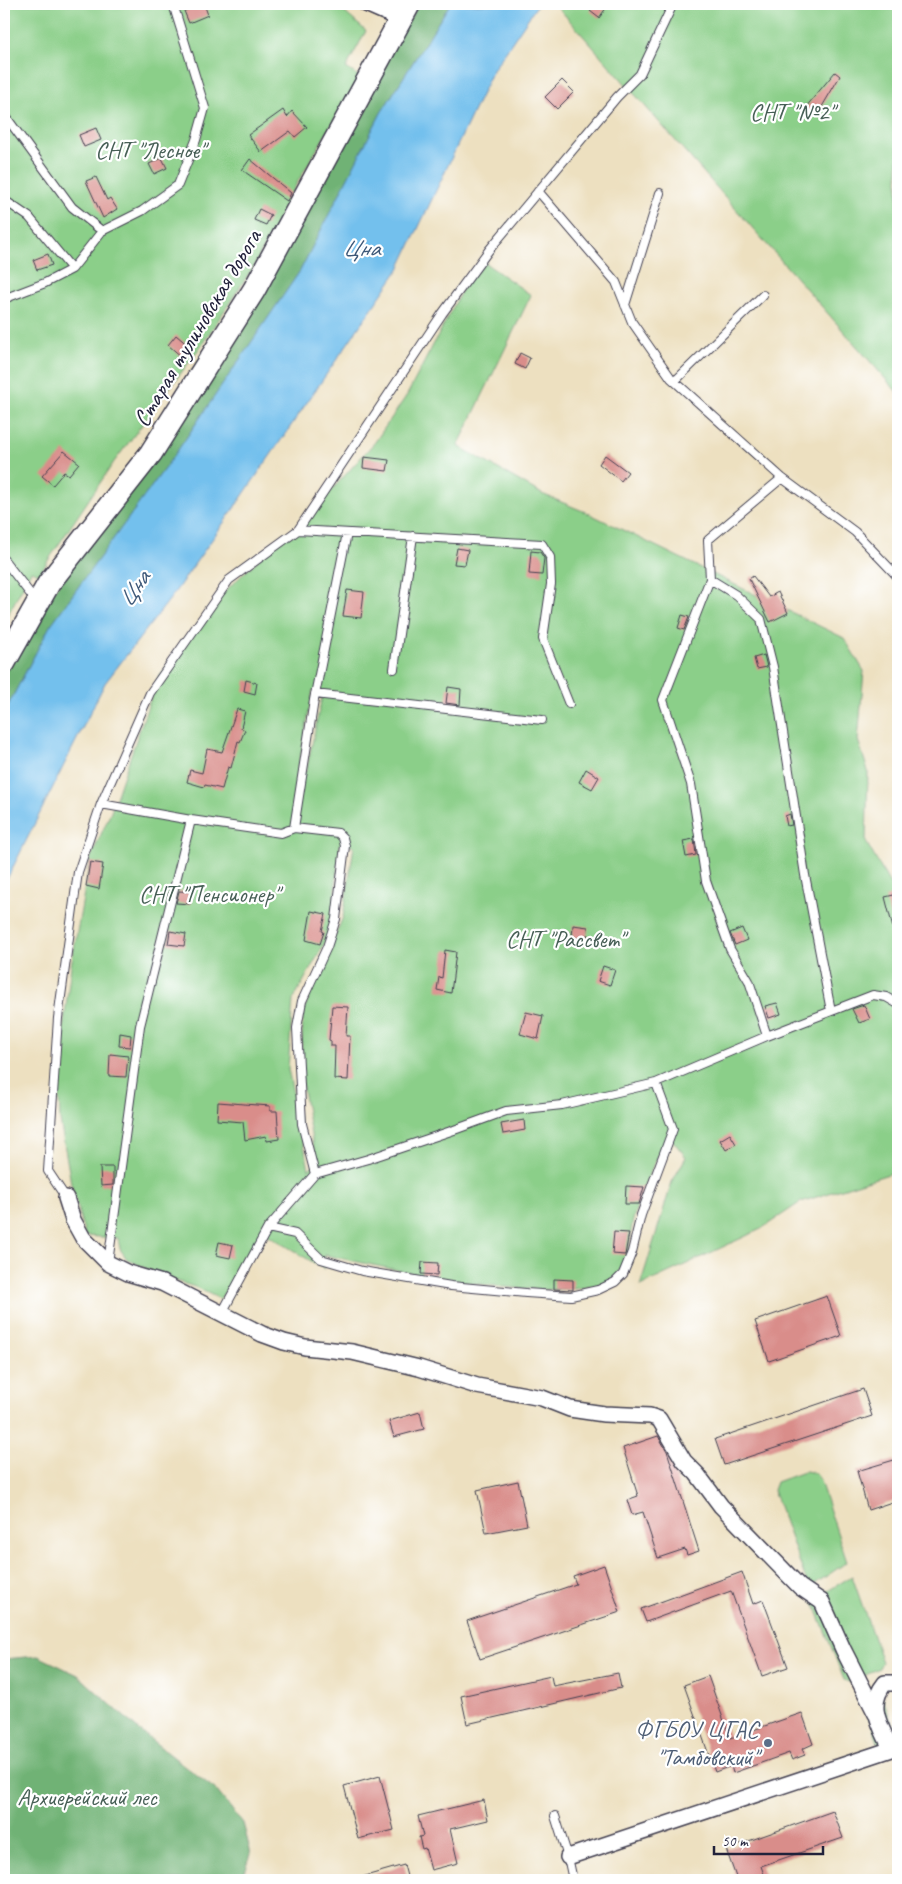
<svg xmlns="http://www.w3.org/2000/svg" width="902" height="1884" font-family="Caveat,sans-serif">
	<rect width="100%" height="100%" fill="#fff"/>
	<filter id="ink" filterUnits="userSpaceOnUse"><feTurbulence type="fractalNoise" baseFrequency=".02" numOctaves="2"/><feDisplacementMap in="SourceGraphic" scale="10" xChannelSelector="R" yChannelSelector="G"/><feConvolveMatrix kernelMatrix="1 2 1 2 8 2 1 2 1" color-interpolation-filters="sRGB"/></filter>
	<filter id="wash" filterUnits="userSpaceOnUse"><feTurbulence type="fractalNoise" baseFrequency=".0096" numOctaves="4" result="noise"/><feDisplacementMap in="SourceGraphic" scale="20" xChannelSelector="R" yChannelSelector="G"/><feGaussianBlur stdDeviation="1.12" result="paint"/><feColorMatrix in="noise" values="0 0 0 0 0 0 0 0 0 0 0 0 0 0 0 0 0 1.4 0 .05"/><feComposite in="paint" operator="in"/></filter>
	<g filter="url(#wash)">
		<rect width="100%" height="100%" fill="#ede0c0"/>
		<!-- green -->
		<path fill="#8bcf89" stroke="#567862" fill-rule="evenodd" d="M4 4H335L366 31 346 68 360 77 297 183 254 266 199 349 114 462 39 574 31 571 4 622Z
			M555 4H898V393Z
			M485 263 531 295 458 446 542 494 590 514 844 638 864 671 858 740 868 771 866 842 894 891 898 889V1171L801 1202 761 1229 640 1286 672 1182 686 1157 669 1136C655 1160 641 1189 634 1216 629 1234 631 1255 620 1271 589 1317 375 1265 325 1255L324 1269 265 1233 220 1299 195 1287 163 1277 127 1259 120 1249 118 1238 85 1236 71 1183 60 1120 58 1071 71 966 90 859 111 812 157 680 219 597 284 535 292 536 300 525 375 442 407 395 464 286ZM313 690 323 692 306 772 298 770ZM340 844 354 846 343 917 303 1012 301 1066 303 1090 316 1162 309 1169 288 1069 293 1000 327 939 333 910Z
			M806 1471 815 1473 819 1478 847 1562 809 1588 773 1490 776 1482Z
			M852 1576 882 1662 879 1668 851 1683 844 1680 813 1600Z
			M883 1698 897 1739 879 1745 864 1704Z"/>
		<!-- forest -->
		<path fill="#70b275" stroke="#496a58" d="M419 4H450L381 113 300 271 178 450 50 626 4 713V669L105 512Z
			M38 1656 78 1675 140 1731 216 1790 243 1823 251 1854 242 1880H4V1659Z"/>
		<!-- water -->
		<path fill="#73c0ed" stroke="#4a7194" d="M450 4H538L493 70 399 269 237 504 170 599 105 683 4 885V713L50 626 178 450 300 271 381 113Z"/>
		<g id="blocks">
			<!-- building -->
			<path fill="#d98d8a" d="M201 4H204L208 15 189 23 184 11Z
				M595 4H609L599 18 590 11Z
				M835 72 840 76 816 117 805 108Z
				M562 80 574 92 557 109 545 97Z
				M283 110 287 117 292 111 307 127 295 137 290 131 261 152 248 135Z
				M96 128 101 140 84 147 79 135Z
				M162 158 167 168 154 174 149 164Z
				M250 159 291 193 287 201 242 170Z
				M96 177 107 200 110 198 117 209 103 218 86 181Z
				M259 209 271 215 266 225 254 220Z
				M48 254 52 265 37 270 33 260Z
				M176 335 190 347 182 357 168 345Z
				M520 353 530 358 525 369 515 364Z
				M64 451 79 463 69 475 64 472 53 485 42 476Z
				M605 455 628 472 621 481 599 464Z
				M364 457 389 460 387 471 363 468Z
				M457 548 468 550 465 565 454 564Z
				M531 551 540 552 544 558 542 575 529 574Z
				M753 576 769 597 778 592 788 613 770 622 749 579Z
				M347 590 364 592 361 618 343 616Z
				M682 615 689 617 684 630 678 628Z
				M764 655 767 667 757 669 754 658Z
				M246 680 257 683 255 694 244 691Z
				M448 687 461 689 460 705 446 703Z
				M237 709 245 711 241 728 245 730 240 742 238 741 231 768 228 767 222 789 205 785 204 787 187 782 190 770 202 773 207 749 222 752Z
				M586 769 599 777 592 789 579 782Z
				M790 814 792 825 787 826 785 816Z
				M694 839 696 855 686 857 683 841Z
				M90 862 103 864 99 889 86 886Z
				M179 891 191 892 190 904 176 903Z
				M898 894V931L894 932 885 897Z
				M311 911 326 914 322 931 324 932 320 944 306 940Z
				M573 925 588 927 587 939 572 938Z
				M742 928 747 940 735 945 730 933Z
				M170 931 186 934 184 946 168 944Z
				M445 950 456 952 451 993 437 990 439 977 442 978Z
				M603 966 615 970 610 985 598 981Z
				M777 1003 781 1014 769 1018 765 1006Z
				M864 1005 870 1019 859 1023 852 1009Z
				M332 1006 348 1007 346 1036H350L348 1080 334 1079 335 1046H331V1041L329 1040Z
				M526 1012 543 1016 538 1039 520 1034Z
				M120 1033 131 1035 130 1047 119 1046Z
				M110 1054 128 1056 126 1077 109 1076Z
				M218 1102 270 1106V1111H277L279 1139 267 1141 266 1136 245 1140 243 1122 217 1120Z
				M524 1120 525 1130 503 1134 501 1124Z
				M730 1134 736 1144 726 1150 720 1140Z
				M100 1167H113V1185L101 1186Z
				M626 1186 644 1187 639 1204H625Z
				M614 1232 629 1233 625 1255 612 1254Z
				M219 1242 233 1245 230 1258 216 1255Z
				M422 1262 438 1263 437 1275 421 1274Z
				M554 1279 573 1280V1290L554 1289Z
				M827 1296 841 1336 769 1361 755 1321Z
				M863 1389 872 1416 724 1465 715 1439Z
				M420 1412 424 1429 394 1437 389 1421Z
				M658 1436 667 1451 699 1551 687 1555 685 1549 658 1558 643 1512 632 1515 627 1500 638 1496 623 1448Z
				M894 1460 898 1472V1500L868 1510 857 1471Z
				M518 1481 527 1525 486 1533 477 1490Z
				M604 1565 620 1612 480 1659 467 1621 576 1584 573 1576Z
				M742 1572 753 1604 763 1600 788 1667 762 1676 731 1591 646 1622 641 1609Z
				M618 1673 621 1688 467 1724 461 1696 551 1676 553 1686Z
				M708 1676 730 1738 802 1713 813 1744 802 1749 805 1755 792 1760 789 1753 733 1773 731 1766 715 1772 684 1685Z
				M380 1776 394 1830 358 1839 344 1786Z
				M484 1800 488 1820 450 1829 458 1863 431 1870 425 1848 422 1849 419 1837 423 1836 418 1816Z
				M833 1811 843 1838 761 1866 766 1880H737L726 1849Z
				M404 1865 408 1880H362V1877Z"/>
		</g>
	</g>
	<g filter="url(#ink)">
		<use href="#blocks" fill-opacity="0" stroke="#403e4f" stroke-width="1"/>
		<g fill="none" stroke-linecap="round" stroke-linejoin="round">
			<!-- lane casing -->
			<g stroke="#403e4f" stroke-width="10">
				<path id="lane" d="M4 114 72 207 102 231 72 269 45 283 6 298 4 300
					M538 191 616 282 632 322 671 378 782 478 855 532 898 577
					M4 200 29 217 72 269
					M102 231 142 211 178 185 196 140 205 108 173 4
					M625 305 660 193
					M675 381 763 295
					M298 530 442 314 489 250 617 97 640 74 673 4
					M4 560 35 600
					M710 579 736 595 761 619 773 667 805 875 831 1011
					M394 669 413 536
					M315 694 542 720
					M101 804 191 820
					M767 1036 749 981 730 949 706 881 691 784 663 700 710 579 708 540 782 478
					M315 1174 368 1159 454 1130 506 1111 562 1105 656 1083 767 1036 873 995 886 997 898 1004
					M66 1198 48 1171 58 1018 78 872 101 804 150 693 229 580 298 530 542 544 550 557 551 584 543 639 569 704
					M268 1228 295 1234 321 1259 362 1271 451 1286 526 1293 571 1296 598 1290 615 1282 623 1274 632 1252 641 1215 673 1129 656 1083
					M108 1263 140 1026 191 820 281 833 294 828 314 700 347 533
					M222 1313 268 1228 315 1174 302 1124 297 1028 302 1001 327 947 336 919 345 846 343 838 338 833 294 828
					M555 1816 568 1857 573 1880"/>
			</g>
			<!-- street casing -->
			<g stroke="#403e4f" stroke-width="18">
				<path id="street" d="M366 4 400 19
					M66 1198 73 1220 83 1238 108 1263 128 1273 162 1283 262 1334 284 1342 305 1347 352 1352 419 1368 477 1386 542 1398 570 1409 604 1414 650 1416 659 1419 684 1461 697 1474 721 1506 800 1587 822 1602 843 1649 876 1714
					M891 1749C881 1726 866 1706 885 1683H897L898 1684
					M568 1857 898 1747"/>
			</g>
			<!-- secondary casing -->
			<g stroke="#403e4f" stroke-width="25">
				<path id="secondary" d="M4 663 49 583 151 453 254 290 409 4"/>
			</g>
			<!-- lane -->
			<use href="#lane" stroke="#fff" stroke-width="8"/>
			<!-- street -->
			<use href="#street" stroke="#fff" stroke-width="15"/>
			<!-- secondary -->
			<use href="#secondary" stroke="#fff" stroke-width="22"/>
		</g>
	</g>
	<!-- markers -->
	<circle fill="#5c6f8a" stroke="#fff" stroke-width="2" cx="768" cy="1743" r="5"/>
	<g text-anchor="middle" stroke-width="4.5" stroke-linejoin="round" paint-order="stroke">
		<!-- park labels -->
		<g font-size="24" fill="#475f56" stroke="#fff">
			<text x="792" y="120">СНТ "№2"</text>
			<text x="150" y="158">СНТ "Лесное"</text>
			<text x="209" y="902">СНТ "Пенсионер"</text>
			<text x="565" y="947">СНТ "Рассвет"</text>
			<text x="87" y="1805">Архиерейский лес</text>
		</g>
		<!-- street labels -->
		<g font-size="24" fill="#22223b" stroke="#fff">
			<text transform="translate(197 328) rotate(-59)" y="8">Старая тулиновская дорога</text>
		</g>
		<!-- service labels -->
		<g font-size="24" fill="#4e5e75" stroke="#fff" text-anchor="end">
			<text x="758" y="1737">ФГБОУ ЦГАС<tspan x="758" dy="28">"Тамбовский"</tspan></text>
		</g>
		<!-- water labels -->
		<g font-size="25" font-style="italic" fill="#3e5979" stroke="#fff">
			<text x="361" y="256">Цна</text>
			<text transform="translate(133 588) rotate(-55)" y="9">Цна</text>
		</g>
	</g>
	<!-- margin -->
	<rect width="902" height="1884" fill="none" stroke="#fff" stroke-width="20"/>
	<!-- scale -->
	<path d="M714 1846v8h109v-8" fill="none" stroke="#22223b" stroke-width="2.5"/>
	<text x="722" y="1846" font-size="15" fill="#22223b" stroke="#ffffff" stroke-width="4" paint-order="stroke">50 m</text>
</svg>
